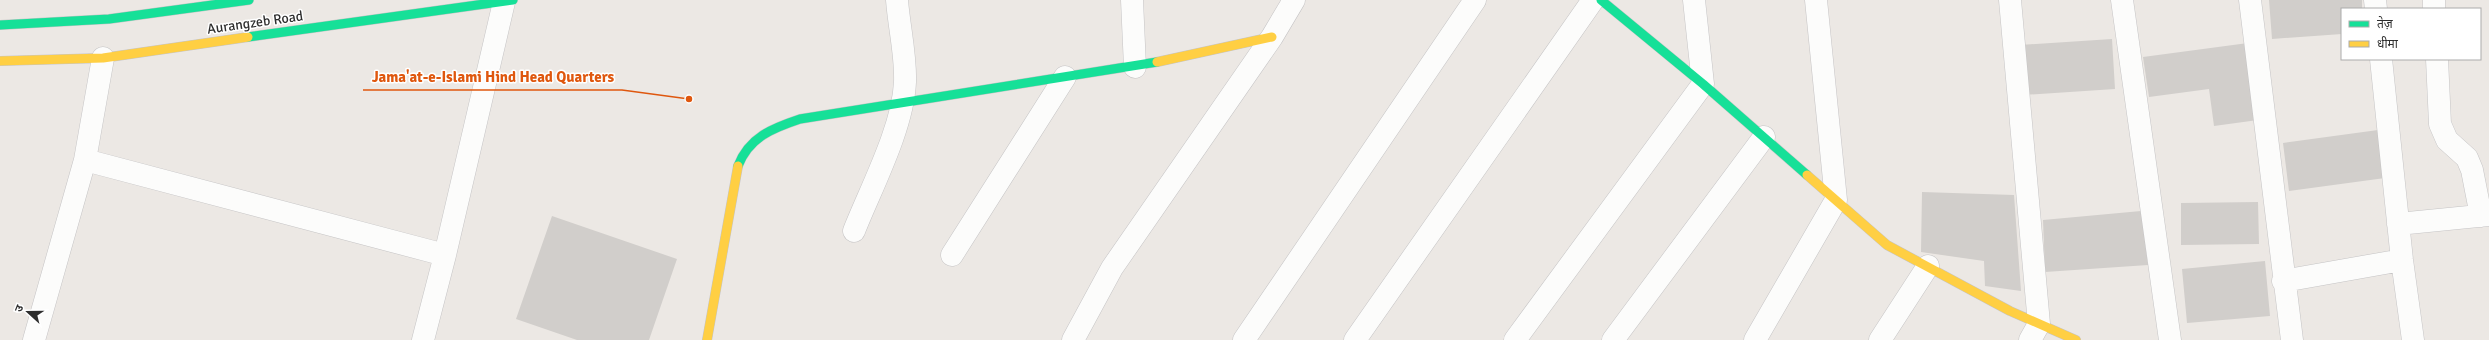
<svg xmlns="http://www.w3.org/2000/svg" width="2489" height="340" font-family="Signika,'Noto Sans Devanagari',sans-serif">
	<rect width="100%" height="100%" fill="#ece8e4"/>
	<!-- building -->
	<path fill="#d1cecb" d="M2269 0H2362V9H2342V34L2272 39Z
		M2112 39 2115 89 2023 95 2020 45Z
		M2248 43 2258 120 2214 126 2209 89 2149 97 2143 57Z
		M2378 130 2385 178 2289 191 2283 143Z
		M1922 192 2014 195 2021 291 1985 286 1984 261 1921 252Z
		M2258 202 2259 244 2181 245V203Z
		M2141 211 2148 265 2045 272 2043 220Z
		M552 216 677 259 649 340H577L516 319Z
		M2265 261 2270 316 2187 323 2182 269Z"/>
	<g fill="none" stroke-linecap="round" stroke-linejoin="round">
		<!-- street casing -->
		<g stroke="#c5c4c5" stroke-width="23">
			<path id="street" d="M1132 0 1135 67
				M2010 0 2039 324 2030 340
				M2122 0 2170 340
				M2250 0 2292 340
				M2375 0 2376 9
				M2434 0V9
				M2381 59 2402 260 2413 340
				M2437 59 2440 124 2447 140 2467 158 2472 170 2481 216
				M85 160 445 255
				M2398 224 2489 215
				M854 231C871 188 903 128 905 82 906 55 899 27 897 0
				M952 255 1065 77
				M2283 281 2402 260
				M34 340 85 160 103 58
				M423 340 445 255 504 2
				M1073 340 1112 268 1272 37 1294 0
				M1244 340 1475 0
				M1355 340 1593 0
				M1515 340 1703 84 1694 0
				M1613 340 1764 137
				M1755 340 1836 200 1816 0
				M1880 340 1928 266"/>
		</g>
		<!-- fast casing -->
		<g stroke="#c5c4c5" stroke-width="10">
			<path id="fast" d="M1601 0 1703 84 1807 175
				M0 25 109 19 249 0
				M248 37 513 0
				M738 166C749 137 773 128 800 119L1157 62"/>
		</g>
		<!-- slow casing -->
		<g stroke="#c5c4c5" stroke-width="10">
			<path id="slow" d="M0 61 103 58 248 37
				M1157 62 1272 37
				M1807 175 1887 245 2010 311 2076 340
				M707 340 738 166"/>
		</g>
		<!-- street -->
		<use href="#street" stroke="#fcfcfb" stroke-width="22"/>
		<!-- fast -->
		<use href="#fast" stroke="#16e098" stroke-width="9"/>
		<!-- slow -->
		<use href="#slow" stroke="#ffcf43" stroke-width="9"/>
	</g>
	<g text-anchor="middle" stroke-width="3" stroke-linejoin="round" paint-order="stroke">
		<!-- street labels -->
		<g font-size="14" fill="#2e2e2e" stroke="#fff">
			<text transform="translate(255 22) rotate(-8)" y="5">Aurangzeb Road</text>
		</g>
	</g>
	<!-- callouts -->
	<path fill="none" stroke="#df570e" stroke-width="1.5" d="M689 99L622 90H363"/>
	<circle fill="#df570e" stroke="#fff" stroke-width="1.5" cx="689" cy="99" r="4"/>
	<g font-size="15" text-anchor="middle" font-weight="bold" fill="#df570e" stroke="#fff" stroke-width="3" stroke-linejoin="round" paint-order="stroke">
		<text x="493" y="82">Jama'at-e-Islami Hind Head Quarters</text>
	</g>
	<!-- legend -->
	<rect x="2341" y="8" width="140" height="52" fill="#ffffff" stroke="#ababab"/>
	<rect x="2349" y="21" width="20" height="6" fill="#16e098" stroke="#ababab"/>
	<text x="2377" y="28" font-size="12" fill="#2e2e2e">तेज़</text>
	<rect x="2349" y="41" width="20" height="6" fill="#ffcf43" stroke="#ababab"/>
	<text x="2377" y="48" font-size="12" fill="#2e2e2e">धीमा</text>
	<!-- north arrow -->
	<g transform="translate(28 312) rotate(291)" stroke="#ffffff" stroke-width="3" paint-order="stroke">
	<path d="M0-3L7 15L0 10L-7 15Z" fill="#2e2e2e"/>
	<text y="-6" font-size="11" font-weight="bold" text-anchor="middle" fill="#2e2e2e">उ</text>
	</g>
</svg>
